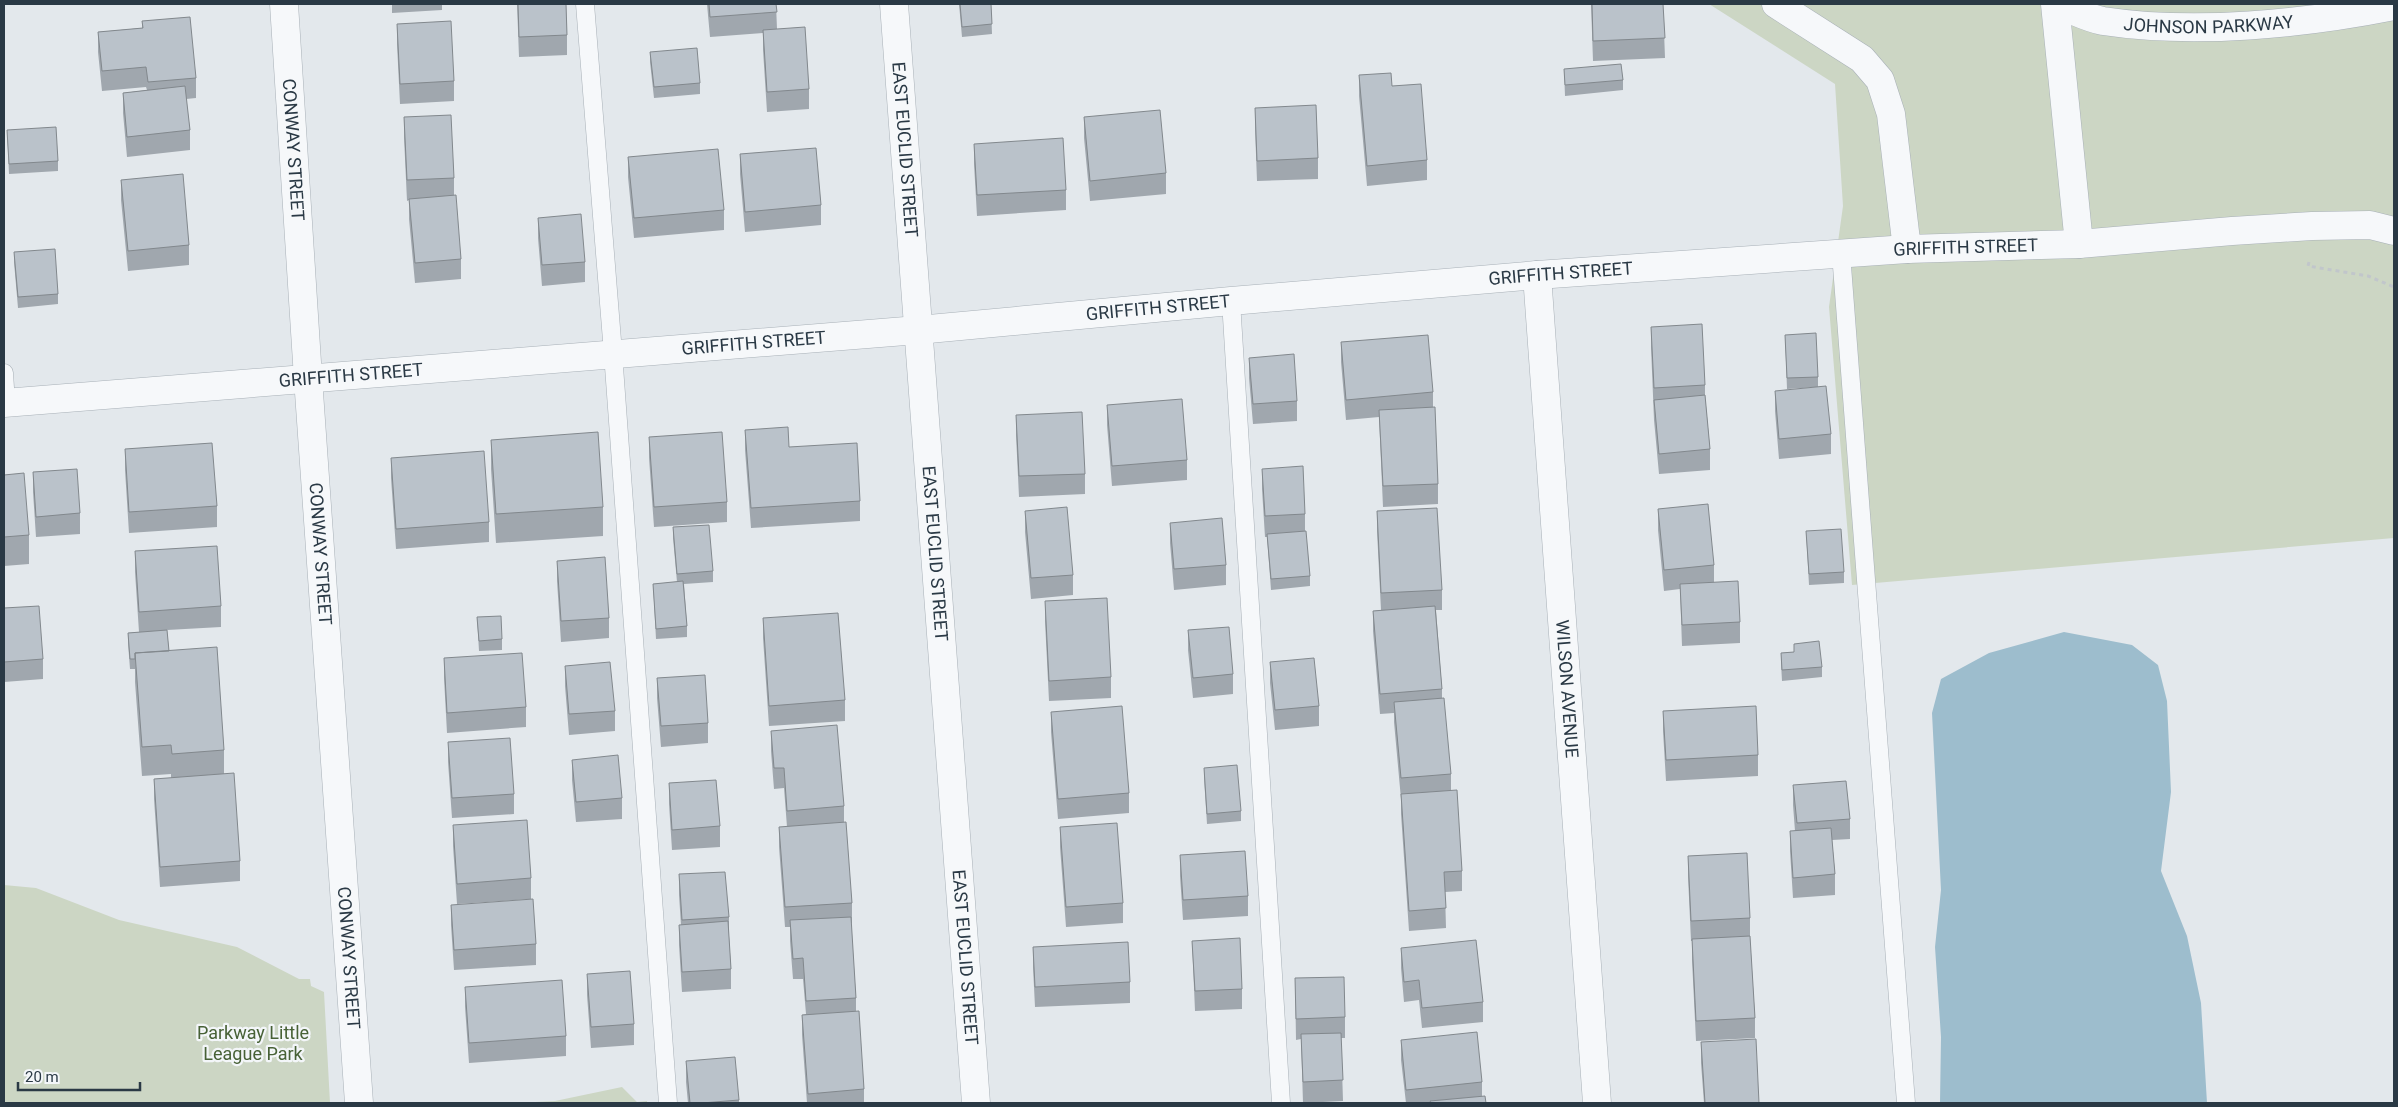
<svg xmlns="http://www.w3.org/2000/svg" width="2398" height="1107" font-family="Roboto,sans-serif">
	<rect width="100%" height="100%" fill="#e3e8ec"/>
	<!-- green -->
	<path fill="#ccd6c4" d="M1709 4H2394V538L1852 585 1829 307 1843 206 1835 84Z
		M4 885 36 888 119 920 237 947 299 979H310L311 986 324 992 330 1103H4Z
		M622 1087 637 1102 647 1101V1103H515L555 1101Z"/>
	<!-- water -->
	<path fill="#9dbdcd" d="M2064 632 2132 645 2158 665 2167 701 2171 792 2161 871 2187 936 2201 1003 2207 1103H1940L1941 1037 1935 947 1941 890 1932 713 1941 679 1989 653Z"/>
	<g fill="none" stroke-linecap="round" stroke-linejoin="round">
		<!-- service casing -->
		<g stroke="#a8b0b7" stroke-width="19">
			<path id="service" d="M585 4 613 353 668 1103
				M1841 253 1906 1103
				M1231 301 1281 1103
				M4 373 6 403"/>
		</g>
		<!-- minor casing -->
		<g stroke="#a8b0b7" stroke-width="29">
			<g id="minor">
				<path id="s1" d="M284 4 308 378 359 1103"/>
				<path id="s2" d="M894 4 976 1103"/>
				<path d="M1776 4 1862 59 1880 80 1891 114 1907 249"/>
				<path d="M2055 4 2079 244"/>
				<path id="s3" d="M1537 275 1597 1103"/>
				<path id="s4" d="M4 403 918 330 1231 301 1537 275 1907 249 2079 244 2232 231 2312 226 2370 225 2394 231"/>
			</g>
		</g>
		<!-- tertiary casing -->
		<g stroke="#a8b0b7" stroke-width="29">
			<g id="tertiary">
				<path id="s5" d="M2056 4C2071 9 2087 18 2103 21 2195 35 2303 24 2394 6"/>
			</g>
		</g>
		<!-- path -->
		<path stroke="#c1c6cb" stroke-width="3" stroke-dasharray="4 4" stroke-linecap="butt" d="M2309 262 2308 266 2368 276 2394 287"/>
		<!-- service -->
		<use href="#service" stroke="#f6f8fa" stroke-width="18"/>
		<!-- minor -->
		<use href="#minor" stroke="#f6f8fa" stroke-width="28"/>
		<!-- tertiary -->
		<use href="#tertiary" stroke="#f6f8fa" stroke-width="28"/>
	</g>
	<!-- wall -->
	<path fill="#a0a7ae" d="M392 4H442V10L392 13Z
		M517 4H566L567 35V55L519 57Z
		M707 4H776L777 29 809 89V109L767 112 763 50V33L710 37Z
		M959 4H991L992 34 962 37Z
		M1591 4H1663L1665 58 1593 61Z
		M142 21 196 78V98L186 99 190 130V150L127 157 123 113V93L147 90 146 87 102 91 98 52V32L142 28Z
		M397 24 454 81V101L400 104 397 44Z
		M650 52 700 83V94L654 98 650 62Z
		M1564 69 1623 80V90L1565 96Z
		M1359 75 1392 86 1427 160V180L1367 186 1359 96Z
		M1255 108 1318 158V179L1257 181 1255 128Z
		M404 117 454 178V195L461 259V279L415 283 409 219V200L407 201 404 137Z
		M1084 117 1166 173V194L1090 201 1084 138Z
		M7 130 58 161V171L9 174Z
		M974 144 1066 190V210L977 216 974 164Z
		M740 154 821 205V225L745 232 740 174Z
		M628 157 724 210V230L634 238 628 177Z
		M121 180 189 245V265L128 271 121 200Z
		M538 218 585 262V282L542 286 538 238Z
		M14 252 58 294V304L18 308 14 262Z
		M1651 327 1705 385V395L1710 449V470L1659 474 1654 420 1651 347Z
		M1785 335 1818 377V387L1787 389Z
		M1341 342 1433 392V407L1438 484V504L1383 507 1379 417 1346 420 1341 362Z
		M1249 358 1297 401V421L1253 424 1249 378Z
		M1775 391 1831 434V454L1779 459 1775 411Z
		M1107 405 1187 460V480L1112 486 1107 425Z
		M1016 415 1085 474V494L1019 497 1016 435Z
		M745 430 789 447 860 501V521L751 528 745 450Z
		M649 437 727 502V522L654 527 649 458Z
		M491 440 603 507V536L496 543 491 469Z
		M125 449 217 506V527L129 533 125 470Z
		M391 458 489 522V542L396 549 391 478Z
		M1262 469 1305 514V531L1310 576V586L1271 590 1267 537H1265L1262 489Z
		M33 472 80 513V534L36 537 33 492Z
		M4 475 29 535V564L4 566Z
		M1658 509 1714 565V582L1740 622V643L1682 646 1680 589 1664 591 1658 530Z
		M1025 511 1073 575V595L1031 599 1025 532Z
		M1377 511 1442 590V610H1436L1442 689V698L1451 774V791L1462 871V891L1445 892 1446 928 1409 931 1401 814V799L1394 722V713L1380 714 1373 631V611L1381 610 1377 531Z
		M1170 523 1226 565V585L1174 590 1170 543Z
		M673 527 713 571V582L684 584 687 626V637L656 639 653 584 677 582 673 538Z
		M1806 531 1844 572V583L1809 585Z
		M135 551 221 606V627L167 630 169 651 224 750V774L240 861V881L160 887 154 799V779L171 778V774L142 776 135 682V669H130L128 643V633L139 632 135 572Z
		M557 561 609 618V638L561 642 557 581Z
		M1045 601 1111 677V698L1049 701 1045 621Z
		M4 608 43 659V679L4 682Z
		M477 617 502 639V650L479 651Z
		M763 618 845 700V721L769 726 763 638Z
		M1188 630 1233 674V694L1193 698 1188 650Z
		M1794 644 1822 667V677L1782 681 1781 663V653L1794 652Z
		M444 658 526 707V727L447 733 444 678Z
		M1270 662 1319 706V726L1275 730 1270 683Z
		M565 666 615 711V731L569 735 565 686Z
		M657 678 708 723V743L661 747 657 698Z
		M1663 711 1758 755V776L1666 781 1663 731Z
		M1051 712 1129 793V813L1058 819 1051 732Z
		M771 731 844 806V823L852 903V923H851L856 998V1011L864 1089V1103H807L802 1035V1015L806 1014 803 979H793L790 941V927H785L779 847V827H787L784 788 774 789 771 751Z
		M448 742 514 794V814L452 818 448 762Z
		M572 760 622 798V819L576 822 572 780Z
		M1204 768 1241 811V821L1207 824 1204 778Z
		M669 783 720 826V847L672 850 669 804Z
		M1793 785 1850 819V839L1832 840 1835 874V895L1793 898 1790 851V831H1795L1793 805Z
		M453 825 531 878V899L457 904 453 846Z
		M1060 827 1123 903V923L1066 927 1060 847Z
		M1180 855 1248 896V916L1183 920 1180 876Z
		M1688 856 1750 918V938L1755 1018V1038L1696 1041 1692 960V941H1691L1688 876Z
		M679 874 729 917V936L731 969V989L682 992 679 945V925H681L679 895Z
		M451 905 536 944V965L454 970 451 925Z
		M1192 941 1242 989V1009L1195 1011Z
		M1033 947 1130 982V1003L1035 1007 1033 967Z
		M1401 948 1483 1002V1022L1422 1028 1419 1000 1404 1002 1401 968Z
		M587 974 634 1024V1045L591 1048 587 995Z
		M1295 978 1345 1017V1038H1341L1343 1101 1303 1103 1301 1039 1296 1040Z
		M465 987 566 1036V1056L469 1063 465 1007Z
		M1401 1040 1482 1082V1096L1486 1103H1406L1401 1060Z
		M1701 1042 1759 1103H1704L1701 1063Z
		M686 1061 739 1100V1103H688L686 1082Z"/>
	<!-- building -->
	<path fill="#bac2ca" stroke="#82888d" d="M518 4H566L567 35 519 37Z
		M709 4H776L777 12 710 17Z
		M960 4H991L992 24 962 27Z
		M1592 4H1663L1665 38 1593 41Z
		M190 17 196 78 148 82 146 67 102 71 98 32 143 28 142 21Z
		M451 21 454 81 400 84 397 24Z
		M805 27 809 89 767 92 763 30Z
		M697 48 700 83 654 87 650 52Z
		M1621 64 1623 80 1565 85 1564 69Z
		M1391 73 1392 86 1421 84 1427 160 1367 166 1359 75Z
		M185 86 190 130 127 137 123 93Z
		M1316 105 1318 158 1257 161 1255 108Z
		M1160 110 1166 173 1090 181 1084 117Z
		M451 115 454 178 407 180 404 117Z
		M56 127 58 161 9 164 7 130Z
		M1063 138 1066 190 977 195 974 144Z
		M816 148 821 205 745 212 740 154Z
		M718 149 724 210 634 218 628 157Z
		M183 174 189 245 128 251 121 180Z
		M456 195 461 259 415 263 409 199Z
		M581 214 585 262 542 265 538 218Z
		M55 249 58 294 18 297 14 252Z
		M1702 324 1705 385 1654 388 1651 327Z
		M1816 333 1818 377 1787 378 1785 335Z
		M1428 335 1433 392 1346 400 1341 342Z
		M1294 354 1297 401 1253 404 1249 358Z
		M1826 386 1831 434 1779 439 1775 391Z
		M1705 395 1710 449 1659 454 1654 400Z
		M1182 399 1187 460 1112 466 1107 405Z
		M1435 407 1438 484 1383 486 1379 410Z
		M1082 412 1085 474 1019 476 1016 415Z
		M788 427 789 447 857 443 860 501 751 508 745 430Z
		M598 432 603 507 496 514 491 440Z
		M722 432 727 502 654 507 649 437Z
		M212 443 217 506 129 512 125 449Z
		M484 451 489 522 396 529 391 458Z
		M1303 466 1305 514 1265 516 1262 469Z
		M77 469 80 513 36 517 33 472Z
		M24 473 29 535 4 537V475Z
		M1708 504 1714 565 1664 570 1658 509Z
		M1067 507 1073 575 1031 578 1025 511Z
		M1437 508 1442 590 1381 593 1377 511Z
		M1222 518 1226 565 1174 569 1170 523Z
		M709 525 713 571 677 574 673 527Z
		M1841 529 1844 572 1809 574 1806 531Z
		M1306 531 1310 576 1271 579 1267 534Z
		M217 546 221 606 139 612 135 551Z
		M605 557 609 618 561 621 557 561Z
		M683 581 687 626 656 629 653 584Z
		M1738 581 1740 622 1682 625 1680 584Z
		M1107 598 1111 677 1049 681 1045 601Z
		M39 606 43 659 4 662V608Z
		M1435 606 1442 689 1380 694 1373 611Z
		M838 613 845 700 769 706 763 618Z
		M501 616 502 639 479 641 477 617Z
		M1229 627 1233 674 1193 678 1188 630Z
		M167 630 169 651 135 653V659H130L128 633Z
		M1819 641 1822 667 1782 670 1781 653 1794 652V644Z
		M217 647 224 750 172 754 171 745 142 747 135 653Z
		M522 653 526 707 447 713 444 658Z
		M1314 658 1319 706 1275 710 1270 662Z
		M610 662 615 711 569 714 565 666Z
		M705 675 708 723 661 726 657 678Z
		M1444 698 1451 774 1401 778 1394 702Z
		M1122 706 1129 793 1058 799 1051 712Z
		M1756 706 1758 755 1666 760 1663 711Z
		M837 725 844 806 787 811 784 768H774L771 731Z
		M510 738 514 794 452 798 448 742Z
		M618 755 622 798 576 802 572 760Z
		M1237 765 1241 811 1207 814 1204 768Z
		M234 773 240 861 160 867 154 779Z
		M716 780 720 826 672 830 669 783Z
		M1846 781 1850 819 1797 823 1793 785Z
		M1457 790 1462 871 1444 872 1446 908 1409 911 1401 794Z
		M527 820 531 878 457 884 453 825Z
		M846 822 852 903 785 907 779 827Z
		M1117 823 1123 903 1066 907 1060 827Z
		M1831 828 1835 874 1793 878 1790 831Z
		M1245 851 1248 896 1183 900 1180 855Z
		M1747 853 1750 918 1691 921 1688 856Z
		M725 872 729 917 682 920 679 874Z
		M533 899 536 944 454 950 451 905Z
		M851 917 856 998 806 1001 803 958 793 959 790 920Z
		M728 921 731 969 682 972 679 925Z
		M1750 936 1755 1018 1696 1021 1692 939Z
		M1240 938 1242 989 1195 991 1192 941Z
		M1476 940 1483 1002 1422 1008 1419 980 1404 982 1401 948Z
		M1128 942 1130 982 1035 987 1033 947Z
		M630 971 634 1024 591 1027 587 974Z
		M1344 977 1345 1017 1296 1019 1295 978Z
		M562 980 566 1036 469 1043 465 987Z
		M859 1011 864 1089 808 1094 802 1015Z
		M1477 1032 1482 1082 1406 1090 1401 1040Z
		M1341 1033 1343 1080 1303 1082 1301 1034Z
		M1756 1039 1759 1103H1705L1701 1042Z
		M735 1057 739 1100 702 1103H690L686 1061Z
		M1485 1096 1486 1103H1431L1430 1101Z"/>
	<g text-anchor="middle" stroke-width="4.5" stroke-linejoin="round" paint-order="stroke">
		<!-- street labels -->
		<g font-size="18" fill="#2a3945" stroke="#f3f6f9">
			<text dy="6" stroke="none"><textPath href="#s5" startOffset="156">JOHNSON PARKWAY</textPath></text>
			<text dy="6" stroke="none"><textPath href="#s1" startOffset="146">CONWAY STREET</textPath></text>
			<text dy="6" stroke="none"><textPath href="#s2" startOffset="146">EAST EUCLID STREET</textPath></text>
			<text dy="6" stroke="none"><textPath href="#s4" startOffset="1968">GRIFFITH STREET</textPath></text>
			<text dy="6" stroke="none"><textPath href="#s4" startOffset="1562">GRIFFITH STREET</textPath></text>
			<text dy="6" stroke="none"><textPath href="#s4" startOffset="1158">GRIFFITH STREET</textPath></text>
			<text dy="6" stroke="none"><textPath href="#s4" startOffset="752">GRIFFITH STREET</textPath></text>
			<text dy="6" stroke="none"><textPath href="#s4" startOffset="348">GRIFFITH STREET</textPath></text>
			<text dy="6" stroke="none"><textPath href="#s1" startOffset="551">CONWAY STREET</textPath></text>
			<text dy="6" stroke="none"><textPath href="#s2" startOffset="551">EAST EUCLID STREET</textPath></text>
			<text dy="6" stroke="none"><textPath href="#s3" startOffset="415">WILSON AVENUE</textPath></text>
			<text dy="6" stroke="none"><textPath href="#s2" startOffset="956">EAST EUCLID STREET</textPath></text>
			<text dy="6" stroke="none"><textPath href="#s1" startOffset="956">CONWAY STREET</textPath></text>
		</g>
		<!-- park labels -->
		<g font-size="18" fill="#476136" stroke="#f3f6f9">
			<text x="253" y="1039">Parkway Little<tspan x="253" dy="21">League Park</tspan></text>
		</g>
	</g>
	<!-- border -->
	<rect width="2398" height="1107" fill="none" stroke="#2a3945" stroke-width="10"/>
	<!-- scale -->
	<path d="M18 1082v8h122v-8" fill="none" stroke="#2a3945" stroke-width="2.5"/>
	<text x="25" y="1082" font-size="15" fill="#2a3945" stroke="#f3f6f9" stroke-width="4" paint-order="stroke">20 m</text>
</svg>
